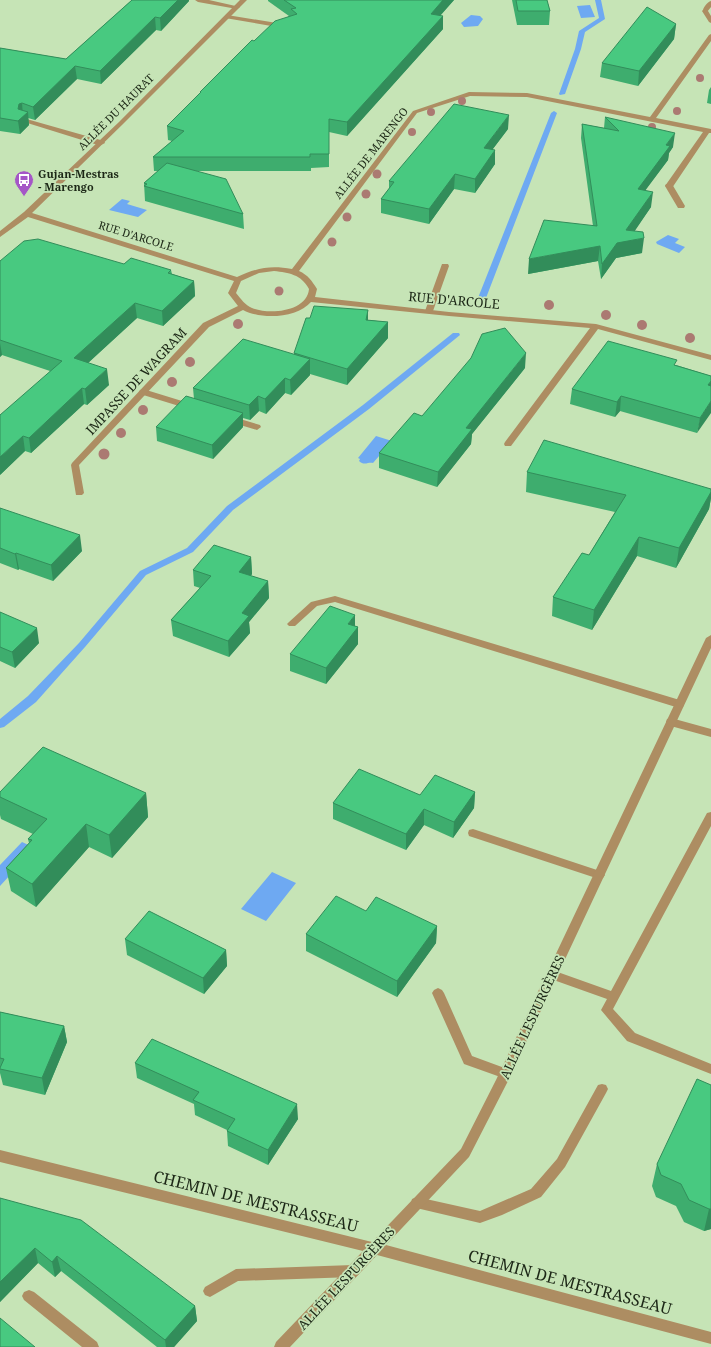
<svg xmlns="http://www.w3.org/2000/svg" width="711" height="1347" font-family="'Noto Serif',serif">
	<rect width="100%" height="100%" fill="#c6e4b6"/>
	<!-- water -->
	<path fill="#6ea9f2" d="M590 5 595 17 581 18 577 6Z
		M471 15 480 16 483 19 478 26 464 27 461 23Z
		M122 199 130 201 127 204 147 210 138 217 109 210Z
		M668 235 679 239 675 243 685 247 679 253 657 244 656 242Z
		M376 436 392 441 373 463C368 462 364 466 359 461L360 459 358 458Z
		M22 842 35 848 0 886V865Z
		M272 872 296 883 266 921 241 909Z"/>
	<g fill="none" stroke-linecap="round" stroke-linejoin="round">
		<!-- stream -->
		<path fill="#6ea9f2" fill-rule="evenodd" d="M595 0H601L605 19 585 32 581 49 565 94 560 95 559 94 575 49 579 31 599 18Z
			M554 111 557 113 486 298 485 300H479L478 298 551 113Z
			M453 333H459L460 335 369 409 233 510 193 552 146 575 85 647 36 702 4 727 0 728V719L28 696 79 643 140 571 187 548 227 506 363 405Z"/>
		<!-- service -->
		<path fill="#ad8d62" fill-rule="evenodd" d="M195 0H209L240 7 237 9 198 2Z
			M711 1V7L707 12H703C702 9 707 2 711 1Z
			M227 15 283 24 286 26 283 28 225 18V16Z
			M23 118 104 141 105 143 101 145H98L21 121V119Z
			M666 184H672L685 206 684 208H678L665 186Z
			M442 264H448L449 266 433 311 432 313H426L425 311Z
			M143 389 195 405 196 407 192 410 140 394 139 392 140 390Z
			M230 416 260 425 261 427 257 430 227 421 226 419 227 417Z
			M335 596 683 701 684 704 683 707 679 708 335 602 317 606 295 626H289L287 624 289 622 311 602Z
			M671 718 711 729V737L667 725 666 722 667 719Z
			M711 812V826L613 1009 635 1033 711 1064V1074L627 1041 601 1010 607 999 548 978 546 975 548 972 552 970 611 991 707 813Z
			M473 829 603 872 605 875 603 878 599 879 469 836 468 833 469 830Z
			M438 988 442 990 444 993 472 1056 510 1070 512 1074 510 1078 506 1079 464 1064 432 993 434 990Z
			M602 1084 606 1085 608 1089 606 1093 565 1167 541 1197 502 1215 480 1223 412 1207 411 1203 412 1199 417 1197 480 1211 531 1189 557 1159 598 1085Z
			M353 1265 358 1267 360 1271 358 1275 353 1277 238 1281 210 1297 205 1295 203 1291 205 1287 236 1269Z
			M29 1290 34 1292 97 1342 99 1347H82L24 1300 22 1296 24 1292Z"/>
		<!-- minor -->
		<path fill="#ad8d62" fill-rule="evenodd" d="M240 0H247L123 124 32 213 237 277C257 268 270 265 292 269L413 111 469 92 527 93 650 117 709 35 711 34V41L656 118 711 129V133H709L672 188H669L665 186 703 132 527 97 470 96 417 113 299 271C308 275 312 281 317 289L315 297 449 312 596 324 711 355V360L598 329 511 446H505L504 444 505 442 590 328 449 316 311 302C297 318 262 320 243 310L209 327 79 465 84 493 82 495H76L71 465 72 463 203 323 238 306 228 293 234 281 28 217 0 237V231L24 212 119 122ZM274 271C289 273 301 274 309 289 307 312 269 315 252 308 245 305 241 299 236 293L241 281 259 273Z
			M703 10 708 11 711 16V23L709 22 702 11Z
			M711 635V648L507 1083 469 1157 386 1245 711 1332V1344L377 1255 290 1347H274L276 1342 363 1251 0 1162V1150L372 1242 461 1149 496 1080 706 638Z"/>
	</g>
	<!-- trees -->
	<g fill="#ab7a72">
		<circle cx="700" cy="78" r="4"/>
		<circle cx="462" cy="101" r="4"/>
		<circle cx="677" cy="111" r="4"/>
		<circle cx="431" cy="112" r="4"/>
		<circle cx="652" cy="127" r="4"/>
		<circle cx="412" cy="132" r="4"/>
		<circle cx="377" cy="174" r="4.5"/>
		<circle cx="366" cy="194" r="4.5"/>
		<circle cx="347" cy="217" r="4.5"/>
		<circle cx="332" cy="242" r="4.5"/>
		<circle cx="279" cy="291" r="4.5"/>
		<circle cx="549" cy="305" r="5"/>
		<circle cx="606" cy="315" r="5"/>
		<circle cx="238" cy="324" r="5"/>
		<circle cx="642" cy="325" r="5"/>
		<circle cx="690" cy="338" r="5"/>
		<circle cx="190" cy="362" r="5"/>
		<circle cx="172" cy="382" r="5"/>
		<circle cx="143" cy="410" r="5"/>
		<circle cx="121" cy="433" r="5"/>
		<circle cx="104" cy="454" r="5.5"/>
	</g>
	<!-- wall -->
	<path fill="#3ead6e" d="M132 0 189 1 161 31 156 30 101 84 77 79 35 120 28 118 29 125 20 134 0 131V48L66 59Z
		M268 0H454L440 16 443 29 347 136 329 132V167L311 168V171H196L243 214 244 229 145 201 144 183 158 171H154L153 157 172 141 168 140 167 126 200 93V92L254 41 289 16 268 1Z
		M512 0H547L550 11 549 25H517Z
		M676 24 674 39 638 86 600 77 602 63Z
		M711 87V104L707 103 709 90Z
		M605 117 673 147 669 153 668 160 645 190 651 207 634 231 642 253 616 258 601 279 598 261 528 274 593 226 581 138 582 124 604 128Z
		M508 129 492 150 495 164 475 193 454 189 429 224 381 213V199L389 189V181Z
		M0 261 124 264 171 270 172 274 194 281 195 296 163 326 137 318 88 363 109 385 87 405 84 404 31 453 25 451 0 475 50 371 2 355 0 357Z
		M368 310V320L388 322V338L347 385 310 374V375L291 395 285 393 266 414 259 411 250 420 243 418V427L213 459 157 441 156 427 194 399 193 388 294 355V353L310 318Z
		M676 365 711 376 697 433 620 411 615 417 570 404 572 389Z
		M525 368 472 434 471 444 437 487 379 468V453Z
		M527 472 711 489V498L709 509 676 568 637 556 592 630 552 616 553 597 589 555 615 512 526 492Z
		M0 508 82 551 53 581 19 569 18 570 0 563Z
		M251 557 252 574 251 576 268 581 269 598 249 622 250 633 229 657 173 636 171 620 200 588 194 586 193 570Z
		M0 612 39 643 15 668 0 661Z
		M355 626 358 627V644L326 684 290 671V654Z
		M0 792 146 793 148 817 112 858 89 847 36 907 11 891 6 868 29 843 28 839 33 834 1 819 0 815Z
		M475 792 474 808 453 838 424 825 406 850 333 819V803L420 795Z
		M366 911 437 926 436 943 397 997 306 951V934Z
		M125 939 226 950 227 966 204 994 127 955Z
		M0 1012 64 1026 67 1042 45 1095 3 1085 0 1073Z
		M135 1063 298 1119 268 1165 228 1146 227 1131V1130L195 1115 194 1104 137 1078Z
		M711 1085V1229L704 1231 684 1222 676 1206 656 1197 652 1186 657 1164Z
		M0 1198 195 1306 197 1321 174 1347H157L61 1271 55 1277 38 1263 0 1302Z"/>
	<!-- shaded-wall -->
	<path fill="#328d5a" d="M178 0H189V1L161 31 160 18Z
		M443 0H454L430 27 431 14Z
		M443 16V29L347 136V122Z
		M155 17 156 30 101 84 100 71Z
		M676 24 674 39 638 86 639 71Z
		M75 66 77 79 35 120 33 107Z
		M22 103 23 116 28 112 29 125 20 134 18 121V109L19 104Z
		M509 115 508 129 483 162 484 148Z
		M675 133 673 147 669 153 668 160 636 203 638 189 666 145Z
		M495 150V164L475 193V179Z
		M455 174 454 189 429 224V209Z
		M653 192 651 207 628 241 644 238 642 253 616 258 601 279 602 264Z
		M600 246 598 261 528 274 529 259Z
		M194 281 195 296 163 326 162 311Z
		M135 303 137 318 76 374 74 358Z
		M368 310V326L366 320Z
		M388 322V338L347 385V369Z
		M0 343 2 355 0 357Z
		M526 353 525 368 472 434 471 444 437 487 438 472 466 428Z
		M310 359V375L291 395 290 380Z
		M107 369 109 385 87 405 85 389Z
		M285 378V393L266 414 265 399Z
		M711 381V392L708 385Z
		M82 388 84 404 31 453 29 438Z
		M258 396 259 411 250 420 249 405Z
		M621 396 620 411 615 417 617 402Z
		M711 401V413L697 433 700 418Z
		M243 413V427L213 459 212 445Z
		M23 436 25 451 0 475V457Z
		M711 492V498L709 509 676 568 679 548Z
		M80 535 82 551 53 581 51 565Z
		M639 537 637 556 592 630 594 610Z
		M16 553 19 569 18 570 15 554Z
		M251 557 252 574 240 588 239 572Z
		M268 581 269 598 249 622 250 633 229 657 228 641 242 613Z
		M355 615V631L358 627V644L326 684V668L348 624Z
		M37 628 39 643 15 668 12 652Z
		M475 792 474 808 453 838 454 822Z
		M146 793 148 817 112 858 109 835Z
		M424 809V825L406 850V834Z
		M86 824 89 847 36 907 32 884Z
		M437 926 436 943 397 997V981Z
		M226 950 227 966 204 994 203 978Z
		M64 1026 67 1042 45 1095 42 1078Z
		M297 1104 298 1119 268 1165V1150Z
		M709 1209H711V1229L704 1231Z
		M35 1248 38 1263 0 1302V1282Z
		M57 1256 61 1271 55 1277 52 1262Z
		M195 1306 197 1321 174 1347H166L165 1340Z"/>
	<!-- building -->
	<path fill="#48c980" stroke="#328d5a" d="M132 0H178L160 18 155 17 100 71 75 66 33 107 22 103 19 104 18 109 28 112 18 121 0 118V48L66 59Z
		M284 0H443L431 14 443 16 347 122 329 119V154H310V157H153L184 131 167 126 201 92H200L252 40 254 41 275 21 297 14 291 9 296 8Z
		M516 0H547L550 11H518Z
		M647 7 676 24 639 71 602 63Z
		M454 104 509 115 484 148 495 150 475 179 455 174 429 209 381 199 394 182 389 181Z
		M605 117 675 133 666 145 670 146 638 189 653 192 626 230 643 232 644 238 617 243 602 264 600 246 529 259 544 220 597 226 582 124 619 131Z
		M167 163 226 179 243 214 144 186 147 184 144 183Z
		M38 239 124 264 131 258 171 270 168 273 194 281 162 311 135 303 74 358 107 369 85 389 82 388 29 438 23 436 0 457V415L62 361 0 340V261L24 241Z
		M314 306 368 310 366 320 388 322 347 369 294 353 306 318H310Z
		M505 328 526 353 466 428 472 429 438 472 379 453 414 413 422 416 471 358 482 334Z
		M243 339 310 359 290 380 285 378 265 399 258 396 249 405 193 388Z
		M608 341 677 360 674 365 711 376V381L708 385 711 386V401L700 418 621 396 617 402 572 389Z
		M186 396 243 413 212 445 156 427Z
		M544 440 711 489V492L679 548 639 537 594 610 553 597 582 553 589 555 626 495 527 472Z
		M0 508 80 535 51 565 16 553 15 554 0 548Z
		M214 545 251 557 239 572 268 581 242 613 249 616 228 641 171 620 211 576 193 570Z
		M330 606 355 615 348 624 358 627 326 668 290 654Z
		M0 612 37 628 12 652 0 647Z
		M43 747 146 793 109 835 86 824 32 884 6 868 32 840 28 839 47 819 0 797V792Z
		M359 769 420 795 435 775 475 792 454 822 424 809 406 834 333 803Z
		M336 896 366 911 376 897 437 926 397 981 306 934Z
		M149 911 226 950 203 978 125 939Z
		M0 1012 64 1026 42 1078 0 1069V1068L4 1059 0 1058Z
		M152 1039 297 1104 268 1150 227 1131 235 1119 193 1100 199 1092 135 1063Z
		M697 1079 711 1085V1209H709L689 1200 681 1184 661 1175 657 1164Z
		M0 1198 81 1220 195 1306 165 1340 57 1256 52 1262 35 1248 0 1282Z
		M0 1318 35 1347H0Z"/>
	<!-- icons -->
	<defs>
		<g id="bus-pin" transform="scale(1)"><path d="M0 17L-7.5 6A9.5 9.5 0 1 1 7.5 6Z" fill="#a556c7" stroke="#c6e4b6"/><path d="M-5-6H5V4H4V6H2V4H-2V6H-4V4H-5ZM-3.5-4V0h7V-4ZM-3.5 1.2v1.5H-2V1.2ZM2 1.2v1.5H3.5V1.2Z" fill="#fff"/></g>
	</defs>
	<g fill-rule="evenodd">
		<use href="#bus-pin" x="24" y="180"/>
	</g>
	<g text-anchor="middle" stroke-width="3.5" stroke-linejoin="round" paint-order="stroke">
		<!-- far-street labels -->
		<g font-size="11" fill="#1c2716" stroke="#c6e4b6">
			<text transform="translate(116 112) rotate(-45)" y="4">ALLÉE DU HAURAT</text>
			<text transform="translate(371 153) rotate(-52)" y="4">ALLÉE DE MARENGO</text>
			<text transform="translate(136 236) rotate(17)" y="4">RUE D'ARCOLE</text>
		</g>
		<!-- far-poi labels -->
		<g font-size="11" font-weight="bold" fill="#1c2716" stroke="#c6e4b6" text-anchor="start">
			<text x="38" y="178">Gujan-Mestras<tspan x="38" dy="13">- Marengo</tspan></text>
		</g>
		<!-- street labels -->
		<g font-size="13" fill="#1c2716" stroke="#c6e4b6">
			<text transform="translate(454 300) rotate(5)" y="5">RUE D'ARCOLE</text>
			<text transform="translate(136 381) rotate(-47)" y="5">IMPASSE DE WAGRAM</text>
			<text transform="translate(532 1017) rotate(-65)" y="5">ALLÉE LESPURGÈRES</text>
			<text transform="translate(346 1278) rotate(-47)" y="5">ALLÉE LESPURGÈRES</text>
		</g>
		<!-- near-street labels -->
		<g font-size="16" fill="#1c2716" stroke="#c6e4b6">
			<text transform="translate(256 1201) rotate(14)" y="6">CHEMIN DE MESTRASSEAU</text>
			<text transform="translate(570 1282) rotate(15)" y="6">CHEMIN DE MESTRASSEAU</text>
		</g>
	</g>
</svg>
